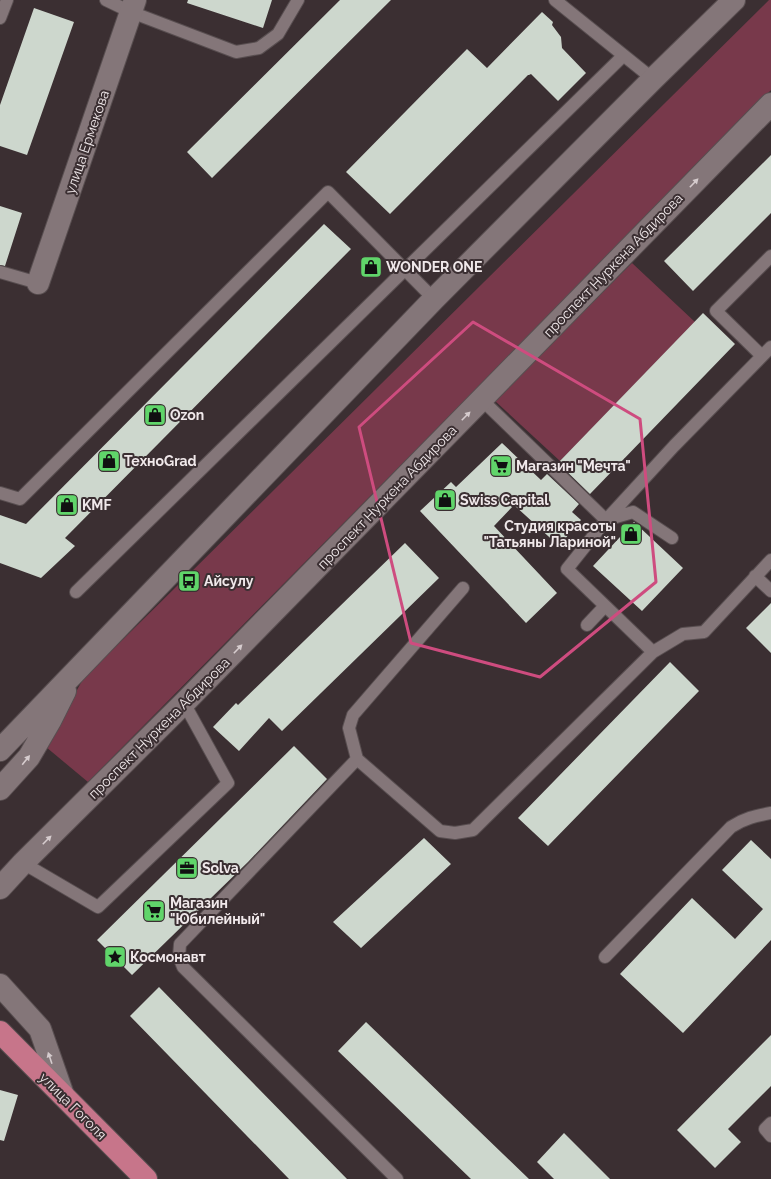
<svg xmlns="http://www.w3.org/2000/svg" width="771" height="1179" font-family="Raleway,sans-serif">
	<rect width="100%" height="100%" fill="#3b2f32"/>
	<!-- green -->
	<path fill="#78394b" d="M769 0H771V90L88 782 46 747 83 679Z
		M632 263 695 322 560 461 494 400Z"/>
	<!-- building -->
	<path fill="#cdd7cd" d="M188 0H272L263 28 187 3Z
		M340 0H391L212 178 187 152Z
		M34 8 74 22 27 155 0 146V105Z
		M542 12 553 22 552 25 561 37 562 48 586 73 558 101 531 74 529 75H528L390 214 346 172 467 49 487 68Z
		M771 155V213L693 291 664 261Z
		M0 206 22 213 5 266 0 265Z
		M324 224 351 249 65 538 75 546 41 578 0 563V515L26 524Z
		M703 313 735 344 590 494 558 463Z
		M502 443 541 480 547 474 579 504 572 512 581 520 559 546 514 505 494 526 557 593 526 623 420 511 451 482 456 487Z
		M634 522 683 568 642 611 593 566Z
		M405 543 439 578 282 731 269 718 239 751 213 727 236 703 238 705Z
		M771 603V653L746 628Z
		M670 662 699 691 548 846 518 818Z
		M294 746 327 779 248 862 132 975 97 940Z
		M424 838 451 864 361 948 333 922Z
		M751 840 771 859V940L683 1033 620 974 692 898 735 939 763 909 722 870Z
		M159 987 347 1179H289L130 1016Z
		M366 1022 529 1179H471L338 1051Z
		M771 1035V1086L728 1129 741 1142 715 1168 677 1130Z
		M0 1090 18 1095 4 1141 0 1140Z
		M564 1133 610 1179H554L537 1162Z"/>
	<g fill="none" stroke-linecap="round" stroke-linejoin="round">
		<!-- lane casing -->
		<g stroke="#584e50" stroke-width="14">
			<path id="lane" d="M106 0 131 12 236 52 259 48 278 34 298 0
				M555 0 653 79
				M0 18 7 0
				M0 272 38 283
				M762 356 716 311 771 256
				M482 400 606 520 567 569 653 652 683 634 704 632 771 560
				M0 493 20 499 328 192 434 299
				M672 538 633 512 606 520 674 446 771 347
				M755 576 771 591
				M463 588 353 715 349 728 357 759 440 831 455 833 473 830 653 652
				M76 592 623 56
				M587 625 605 606
				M357 759 180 944 179 957 183 967 397 1179
				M23 863 98 907 228 783 184 703
				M605 957 731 827C745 818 755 816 771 813
				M771 1123 765 1129 771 1136"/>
		</g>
		<!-- street casing -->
		<g stroke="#584e50" stroke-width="24">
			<path id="street" d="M38 283 135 0
				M0 888 23 863 184 703 771 104"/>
		</g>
		<!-- secondary casing -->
		<g stroke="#584e50" stroke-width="24">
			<path id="secondary" d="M0 750 434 299 653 79 734 0
				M0 789 29 757 50 721 65 691
				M0 985 40 1029 63 1095"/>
		</g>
		<!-- highway casing -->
		<g stroke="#584e50" stroke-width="24">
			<path id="highway" d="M0 1032 146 1179"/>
		</g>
		<!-- lane -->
		<use href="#lane" stroke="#847679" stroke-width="12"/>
		<!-- street -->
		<use href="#street" stroke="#847679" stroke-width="22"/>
		<!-- secondary -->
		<use href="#secondary" stroke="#847679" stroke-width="22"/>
		<!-- highway -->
		<use href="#highway" stroke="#c7758a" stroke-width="22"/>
	</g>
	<!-- one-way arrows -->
	<defs><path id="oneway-solid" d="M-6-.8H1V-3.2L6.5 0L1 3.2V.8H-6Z"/></defs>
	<g fill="#d6ccce">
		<use href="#oneway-solid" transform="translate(694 183) rotate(-46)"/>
		<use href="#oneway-solid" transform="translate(466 416) rotate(-45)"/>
		<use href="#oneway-solid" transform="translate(238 649) rotate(-46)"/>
		<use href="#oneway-solid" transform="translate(26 760) rotate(-51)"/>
		<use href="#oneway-solid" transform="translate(47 840) rotate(-45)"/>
		<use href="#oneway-solid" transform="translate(50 1058) rotate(-109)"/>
	</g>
	<!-- marked area -->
	<path fill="none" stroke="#ce4c7f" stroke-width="3" stroke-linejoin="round" d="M473 322 640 419 656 582 540 677 411 643 359 427Z"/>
	<!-- icons -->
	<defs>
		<g id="shop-square" transform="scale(1.15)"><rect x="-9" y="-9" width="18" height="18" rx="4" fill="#60d56a" stroke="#3b2f32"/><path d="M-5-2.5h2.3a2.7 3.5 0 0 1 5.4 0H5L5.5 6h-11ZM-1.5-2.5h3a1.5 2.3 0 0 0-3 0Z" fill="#111"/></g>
		<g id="supermarket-square" transform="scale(1.15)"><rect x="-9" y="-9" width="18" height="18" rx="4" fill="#60d56a" stroke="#3b2f32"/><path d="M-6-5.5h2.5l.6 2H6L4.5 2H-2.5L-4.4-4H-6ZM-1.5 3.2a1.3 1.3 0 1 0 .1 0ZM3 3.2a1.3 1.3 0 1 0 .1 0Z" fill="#111"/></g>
		<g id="bus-square" transform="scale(1.15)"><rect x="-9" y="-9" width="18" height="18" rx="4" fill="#60d56a" stroke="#3b2f32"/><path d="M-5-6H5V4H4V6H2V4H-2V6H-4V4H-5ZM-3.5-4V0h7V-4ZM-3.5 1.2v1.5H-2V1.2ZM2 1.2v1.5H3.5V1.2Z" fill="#111"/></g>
		<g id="office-square" transform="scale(1.15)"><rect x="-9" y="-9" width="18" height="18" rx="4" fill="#60d56a" stroke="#3b2f32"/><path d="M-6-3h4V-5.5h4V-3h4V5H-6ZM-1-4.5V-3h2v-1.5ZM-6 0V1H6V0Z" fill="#111"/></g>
		<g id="sight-square" transform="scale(1.15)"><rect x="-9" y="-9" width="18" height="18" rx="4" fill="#60d56a" stroke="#3b2f32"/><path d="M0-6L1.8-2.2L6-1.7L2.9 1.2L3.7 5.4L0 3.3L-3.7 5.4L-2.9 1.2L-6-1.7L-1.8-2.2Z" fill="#111"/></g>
	</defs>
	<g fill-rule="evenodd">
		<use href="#shop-square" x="371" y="267"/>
		<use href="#shop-square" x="155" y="415"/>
		<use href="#shop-square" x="109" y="461"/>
		<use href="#supermarket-square" x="501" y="466"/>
		<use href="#shop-square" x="445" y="500"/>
		<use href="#shop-square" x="67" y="505"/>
		<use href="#shop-square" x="631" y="534"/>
		<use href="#bus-square" x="189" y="581"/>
		<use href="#office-square" x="187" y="868"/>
		<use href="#supermarket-square" x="154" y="911"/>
		<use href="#sight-square" x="115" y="957"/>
	</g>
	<g text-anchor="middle" stroke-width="4" stroke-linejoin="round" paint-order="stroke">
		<!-- street labels -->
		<g font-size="14" fill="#f1e9eb" stroke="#3b2f32">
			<text transform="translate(87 142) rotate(-71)" y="5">улица Ермекова</text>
			<text transform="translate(613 265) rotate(-46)" y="5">проспект Нуркена Абдирова</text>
			<text transform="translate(387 497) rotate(-46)" y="5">проспект Нуркена Абдирова</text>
			<text transform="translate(159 728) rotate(-45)" y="5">проспект Нуркена Абдирова</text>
			<text transform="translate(73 1106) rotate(45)" y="5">улица Гоголя</text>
		</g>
		<!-- poi labels -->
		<g font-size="14" font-weight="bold" fill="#f1e9eb" stroke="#3b2f32" text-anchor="start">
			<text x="386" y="272">WONDER ONE</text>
			<text x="170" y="420">Ozon</text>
			<text x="124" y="466">ТехноGrad</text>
			<text x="516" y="471">Магазин "Мечта"</text>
			<text x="460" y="505">Swiss Capital</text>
			<text x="82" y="510">KMF</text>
			<text x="616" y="531" text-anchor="end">Студия красоты<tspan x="616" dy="16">"Татьяны Лариной"</tspan></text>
			<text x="204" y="586">Айсулу</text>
			<text x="202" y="873">Solva</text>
			<text x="170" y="908">Магазин<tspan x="170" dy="16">"Юбилейный"</tspan></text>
			<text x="130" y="962">Космонавт</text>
		</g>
	</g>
</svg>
